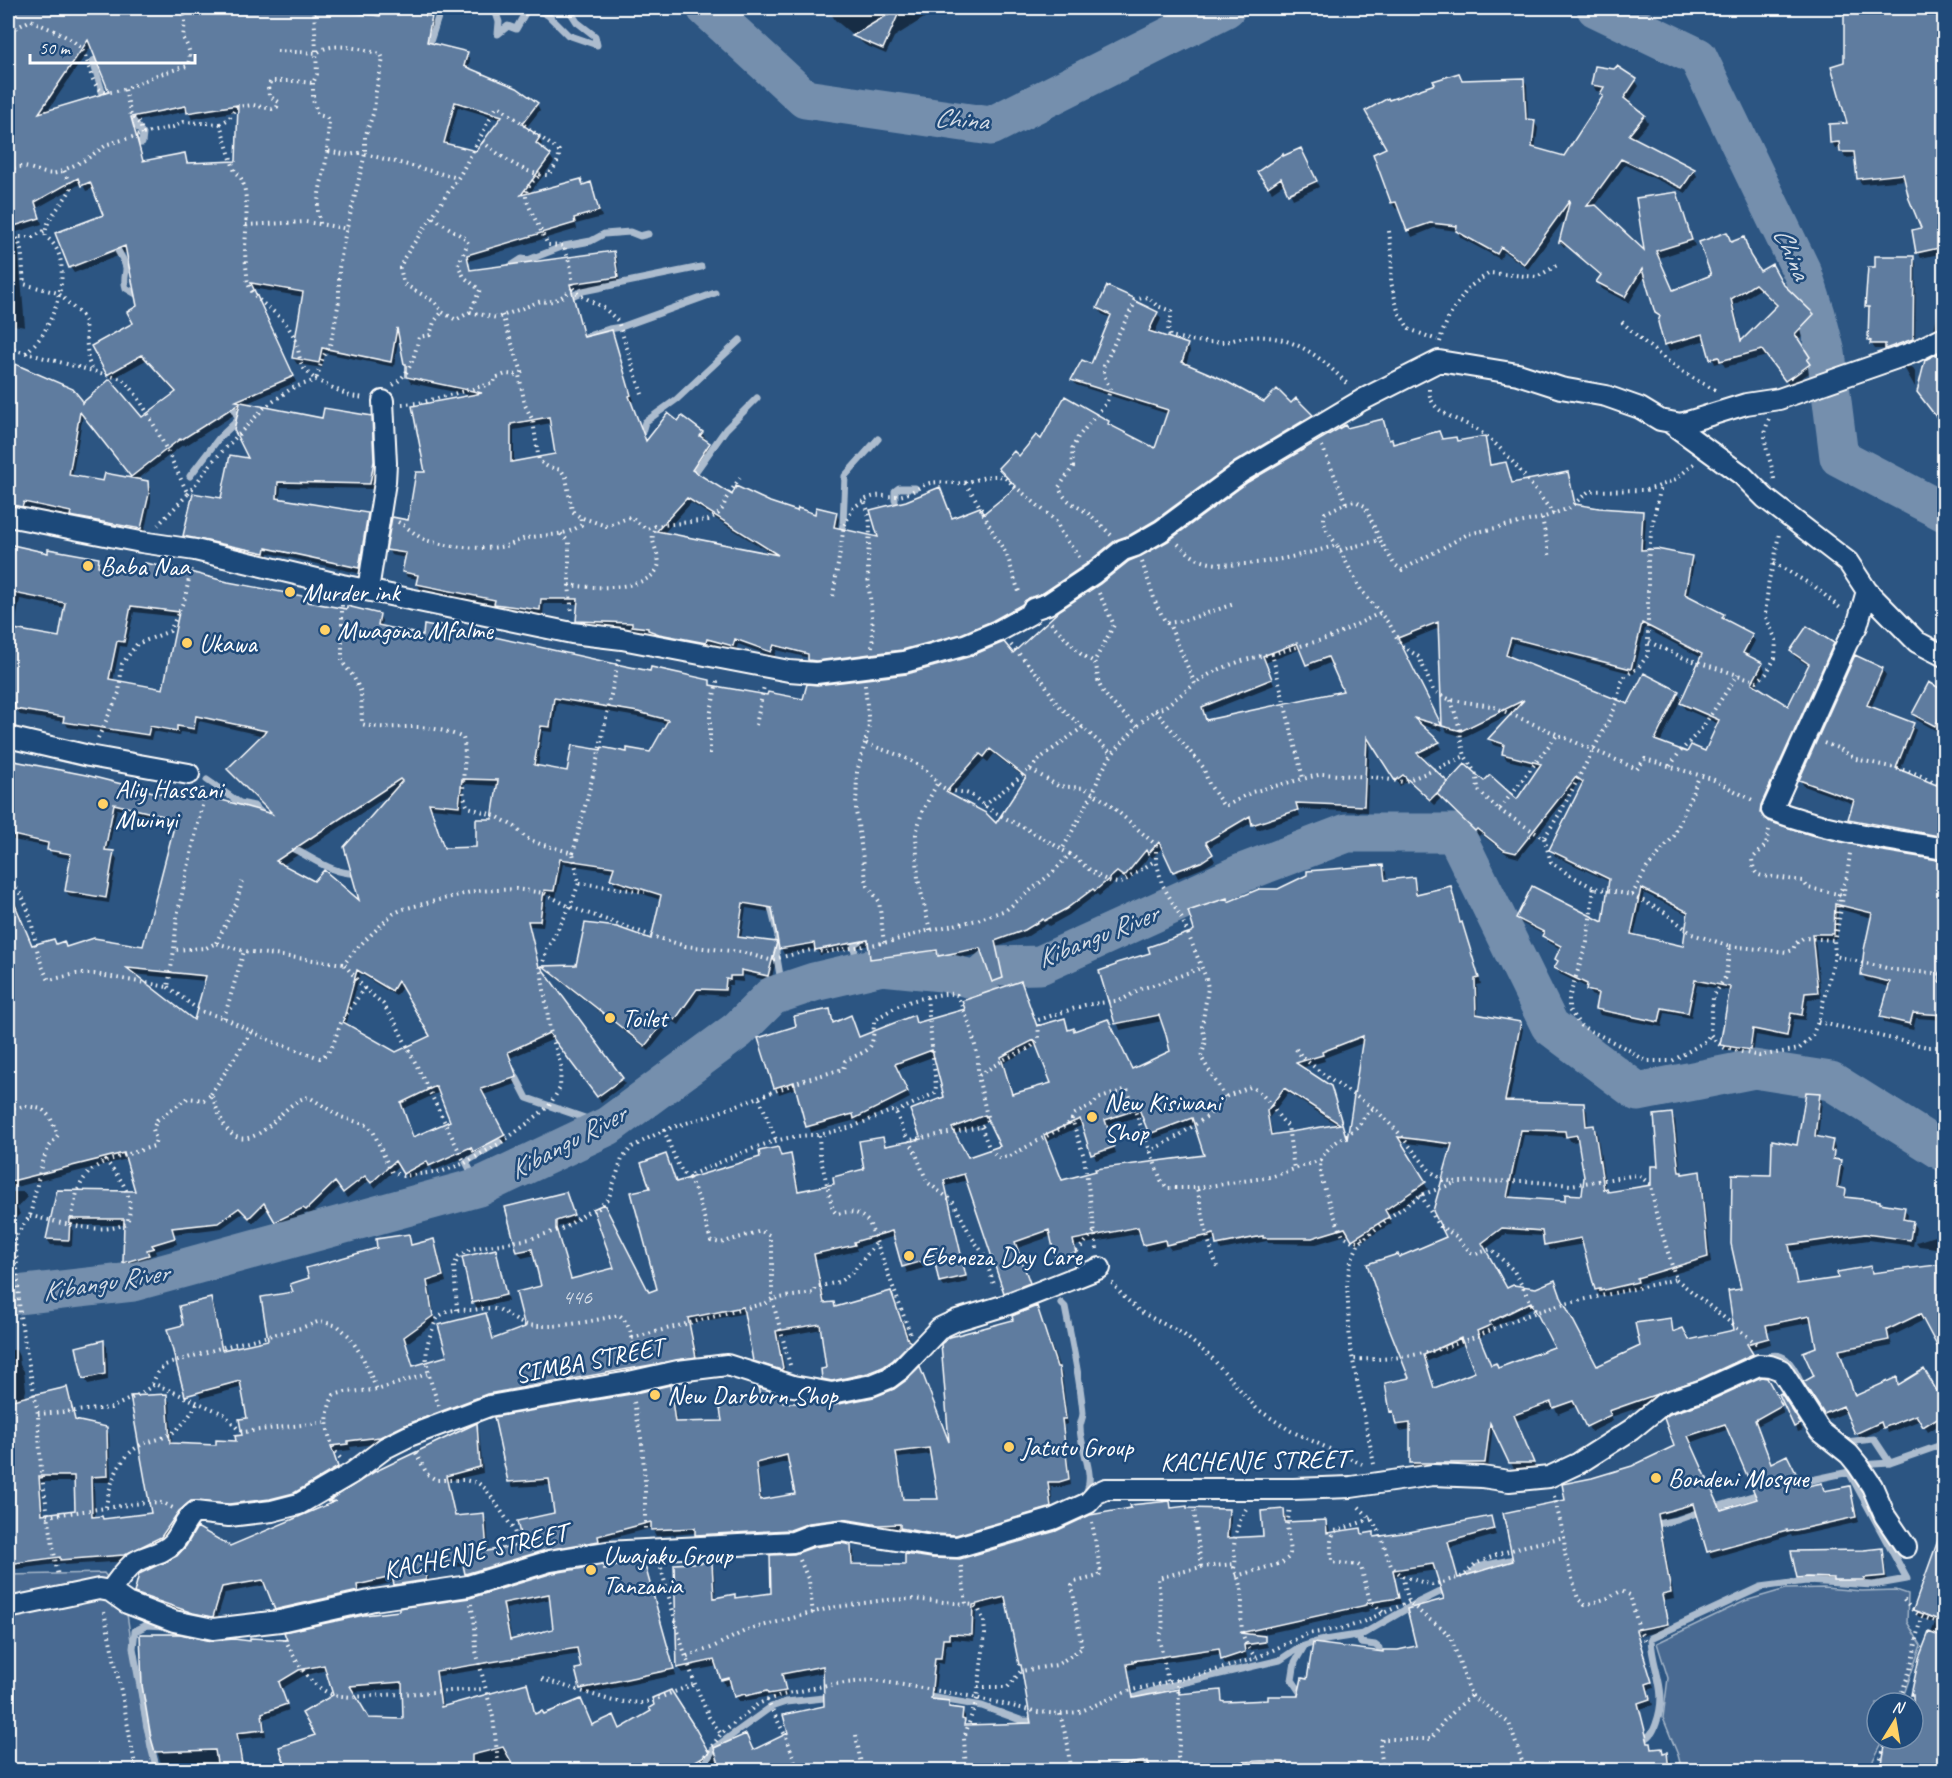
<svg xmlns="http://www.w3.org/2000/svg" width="1952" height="1778" font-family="Caveat,sans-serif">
	<rect width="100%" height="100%" fill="#2c5582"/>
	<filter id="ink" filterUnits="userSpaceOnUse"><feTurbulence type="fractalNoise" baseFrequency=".0167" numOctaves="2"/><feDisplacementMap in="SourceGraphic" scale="12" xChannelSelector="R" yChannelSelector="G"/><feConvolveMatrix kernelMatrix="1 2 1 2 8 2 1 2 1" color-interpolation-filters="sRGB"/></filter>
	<g filter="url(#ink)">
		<!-- green -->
		<path fill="#486b92" stroke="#a4b5c8" stroke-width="1.5" d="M104 1573 125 1601 144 1727 157 1770H8V1575Z
			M1824 1588 1862 1591 1896 1590 1908 1594 1907 1622 1921 1645 1901 1703H1877V1739H1884L1868 1770H1682L1678 1755 1663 1718 1668 1678 1657 1643 1745 1601 1786 1589Z"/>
		<!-- shadow -->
		<path fill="#0007" fill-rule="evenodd" d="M8 8 425 9 429 18H431L434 23 431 44 467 54 470 60 468 69 537 104 540 110 526 128 539 138 542 144 539 148 550 156 554 162 529 194 591 184 602 217 576 224 577 229 469 261 471 271 613 253 617 258 620 282 572 290 585 338 612 332 634 401 631 402 647 443 679 423 702 433 706 439 704 441 713 450 696 474 732 498 769 504 798 513 816 516 836 513 839 519 837 529 880 539 952 520 984 516 1017 488 999 468 1019 458 1041 441 1108 422 1111 427 1156 450 1168 414 1076 385 1073 380 1091 366 1111 318 1102 314 1098 308 1133 299 1135 303 1157 313 1161 319 1154 334 1187 345 1190 351 1186 365 1264 403 1291 405 1296 400 1315 422 1089 570 965 639 905 656 812 666 809 658 777 650 774 657 738 644 736 651 710 644 709 648 653 636 651 633 636 631 635 629 581 627 578 621 579 604H544L543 616 499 610 496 605 421 590 417 584 418 579 407 577 404 571 406 558 391 555 388 549 409 522 426 474 474 396 411 383 407 377V367L399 335 394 367 325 353 322 368 297 364 293 358 304 297 252 288 296 382 245 404 323 420 371 417 374 424 376 468 373 489 281 487 280 500 367 515 370 521 362 574 269 553 268 558 188 542 184 536 222 500 250 460 240 411 185 446 184 444 137 480 147 482 151 489V501L144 534 75 522 72 517 26 507 25 512 8 511V362L72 390 83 404 142 419 176 394 146 360 112 379 93 347 135 323 139 307 128 252 74 273 70 267 105 216 94 188 86 191 82 183 37 208 42 224 17 232 25 327 14 325 8 355ZM92 45 111 93 47 112ZM458 107 501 120 476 153 448 145ZM188 111 192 119 239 111 237 163 188 165 184 155 144 162 133 122ZM83 415 134 480 104 483 72 478ZM551 423 557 455 514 463V430ZM691 503 775 556 663 534Z
			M838 8H929L932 13 894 37 886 54 865 45 835 20 832 15Z
			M1835 8H1944V253L1921 258 1918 253 1923 229 1906 180 1862 184 1858 179 1856 157 1845 158 1841 148H1835L1832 142 1849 125 1845 64V10L1838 11Z
			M1524 79 1527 85 1528 121H1534L1538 128 1535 150 1565 158 1604 98 1602 94 1603 92 1596 91 1593 85 1635 80 1639 86 1628 103 1644 116 1648 123 1634 139 1694 170 1697 176 1686 193 1625 165 1595 206 1647 254 1676 193 1695 246 1659 258 1673 291 1713 276 1731 243 1743 239 1760 273 1782 285 1813 315 1816 321 1798 341 1813 364 1809 366 1812 371 1790 386 1767 356 1725 367 1722 362 1715 364 1706 340 1669 351 1666 344 1661 320 1657 313 1646 275 1629 303 1602 289 1598 282 1602 277 1566 246 1564 247 1560 242 1568 214 1528 269 1504 252 1500 259 1461 238 1457 231 1434 228 1412 237 1400 207 1396 209 1392 203 1388 149V102L1463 82ZM1760 289 1777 307 1742 342 1734 305Z
			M1304 155 1319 187 1293 199 1285 183 1272 192 1262 178Z
			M1913 258 1916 263 1915 345 1890 354 1886 349H1875L1869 340 1870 313 1867 307Z
			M1944 286V332L1937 334 1934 329Z
			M1944 352V427L1922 398 1926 361Z
			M1912 367 1915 372V387L1905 369Z
			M1383 420 1390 441 1394 445 1439 433 1443 441 1455 438 1458 443 1484 438 1487 444 1491 466 1506 464 1513 484 1567 473 1570 479 1576 505 1642 513 1646 519 1644 551 1691 557 1694 563 1688 597 1723 615 1727 622 1751 635 1755 641 1747 656 1762 664 1765 670 1756 687 1789 708 1809 666 1795 657 1792 651 1833 644 1836 650 1764 812 1763 818 1767 823 1811 837 1877 851 1944 862V1020L1916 1018 1913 1030 1885 1023 1882 1017 1890 987 1866 981 1862 975 1873 918 1838 909 1837 939H1815L1821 998 1808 999 1805 1020 1794 1019 1790 1041 1756 1035 1753 1055 1725 1050 1722 1045 1731 991 1697 985 1691 1018 1665 1013 1662 1027 1600 1015 1597 1009 1599 998 1591 995 1588 988 1560 974 1556 968 1559 962 1557 959 1561 949 1548 942 1545 935 1521 923 1517 917 1604 924 1610 882 1555 856 1551 850 1583 785 1579 782 1519 858 1508 855 1481 834 1479 836 1441 798 1434 805 1408 780 1400 786 1370 739 1367 812 1298 809 1300 816 1257 830 1253 822 1208 848 1215 861 1205 867 1178 878 1163 847 1152 858 1150 855 1128 882 1121 877 1099 896 1097 894 1069 915 1049 926 1047 924 1028 936 997 947 1006 984 997 987 984 953 943 962 940 956 875 964 872 958 870 945 820 955 816 949 784 954 781 948 775 913 746 908 741 939 776 944 779 949 771 981 744 975 743 982 733 981V985H729L727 996 700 994 679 1025 673 1021 649 1051 549 972 546 968 577 966 652 941 661 900 615 885 612 879 614 872 563 864 556 897 547 895 543 927 530 926 540 968 625 1084 601 1102 554 1039 510 1058 519 1083 483 1095 507 1141 478 1157 475 1153 433 1171 431 1166 408 1179 399 1166 375 1188 369 1181 347 1198 339 1187 310 1215 307 1213 280 1227 269 1208 253 1223 243 1213 222 1228 174 1234 177 1244 155 1251 156 1254 150 1256 151 1261 128 1268 125 1263V1225H73L72 1246 51 1245 47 1239 58 1192H137L127 1159 8 1189V896L12 894 15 900 32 947 64 943 67 948H144L176 824 117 809 108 852 113 853 117 859 109 903 70 897 66 891 72 859 52 855 49 847 8 839V799L15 763 182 800 273 816 232 775 229 769 264 736 199 721 197 734 180 732 179 736 153 731 151 740 68 727 65 722 20 715 16 709 19 688 8 686V546L49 554 98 559 101 568 144 575 228 584 307 598 311 604 379 615 382 621 381 628 424 637 611 665 709 682 712 687 804 701 817 686 907 675 1012 655 1141 558 1346 430ZM20 599 66 608 60 639 14 631ZM134 612 179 617 164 691 113 681 120 646 126 647ZM1439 628 1444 726 1447 732 1464 737 1514 712 1490 739 1493 745 1505 748 1503 754 1507 760 1540 768 1517 802 1484 784 1448 785 1421 759 1442 748 1439 743 1418 724 1443 731 1400 644ZM1645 628 1702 658 1683 700 1678 692 1628 706 1509 658 1514 643 1634 674ZM1301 649 1311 671 1332 662 1345 692 1207 722 1204 713 1274 685 1265 663ZM1680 701 1685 709 1719 724 1706 753 1688 754 1660 743ZM557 703 643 718 667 724 650 754 602 752 568 773 538 767 543 731 553 732ZM994 754 1026 779 996 826 950 796 984 759 988 762ZM464 784 498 786 493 821 477 848 444 850 431 808 462 811ZM392 793 361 904 281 866ZM1644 893 1689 915 1684 948 1634 936ZM132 974 206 981 195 1022ZM360 974 396 996 403 986 432 1037 396 1054 346 1025ZM440 1092 452 1122 414 1139 403 1109Z
			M1882 669 1886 675 1871 708 1912 724 1916 730 1900 771 1944 789V843L1853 825 1850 819 1854 804 1804 786 1800 780Z
			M1929 684 1944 692V735L1917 720 1913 714Z
			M1383 866 1386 872 1387 881 1413 878 1416 884 1418 895 1450 888 1454 894 1461 924 1465 930 1481 984 1477 985 1478 1016 1520 1023 1523 1029 1509 1103 1583 1105 1587 1111 1588 1127 1594 1126 1597 1132 1606 1190 1608 1193 1653 1186 1659 1167 1671 1114 1675 1120 1681 1173 1682 1175 1699 1173 1702 1179 1711 1263 1639 1284 1641 1288 1605 1296H1600L1596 1290 1584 1244 1549 1250 1544 1236 1506 1234 1484 1250 1506 1290 1564 1304 1596 1368 1642 1346 1670 1320 1675 1333 1689 1341 1736 1331 1742 1290 1772 1176 1798 1147 1819 1095 1822 1101 1818 1138 1832 1141 1835 1147 1834 1155 1836 1161 1840 1162 1844 1168 1840 1189 1845 1190 1848 1198 1904 1209 1908 1215 1907 1221 1912 1222 1916 1228 1913 1246 1869 1240 1791 1251 1798 1286 1840 1279 1871 1268 1874 1275 1944 1266V1353L1924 1320 1890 1337 1892 1346 1841 1356 1856 1397 1896 1379 1900 1385 1924 1371 1944 1405V1422L1928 1432 1921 1420 1888 1433 1885 1427 1860 1439 1847 1412 1828 1420 1805 1383 1816 1377 1817 1347 1813 1322 1768 1331 1771 1344 1749 1350 1755 1361 1703 1385 1611 1417 1613 1421 1591 1432 1577 1406 1558 1414 1555 1408 1516 1421 1536 1469H1514L1493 1426 1488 1469H1415L1412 1463 1411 1429 1400 1431 1391 1411 1411 1379 1399 1258 1448 1238 1452 1149 1399 1142 1428 1189 1387 1216 1392 1223 1357 1245 1350 1234 1316 1244 1268 1243 1267 1241 1221 1250 1217 1240 1171 1250 1168 1246 1147 1251 1141 1233 1075 1246 1078 1259 1060 1262 1056 1256 1052 1236 1018 1248 1032 1289 1009 1298 968 1180 946 1186 968 1282 944 1287 940 1281 937 1264 907 1273 895 1236 856 1248 857 1251 816 1260 826 1305 833 1304 836 1308 894 1299 913 1348 886 1373 827 1385 823 1379 828 1369 822 1329 779 1337 786 1374 758 1367 754 1360 746 1313 690 1324 699 1363 383 1443 350 1447 351 1450 333 1452 340 1474 298 1499 233 1510 195 1506 164 1543 128 1561 65 1565 64 1563 16 1569 14 1566 8 1567V1350H16L19 1356 20 1365 24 1371 26 1390 24 1399 67 1389 70 1395 76 1422 106 1428 109 1434 111 1482H94L95 1518 103 1520 153 1514 166 1396 170 1402 172 1444 217 1446 237 1443 244 1436 249 1419 243 1387 201 1398 198 1392 185 1326 210 1300 214 1306 223 1351 270 1341 295 1293 408 1235 413 1246 433 1241 437 1247 446 1282 430 1287 435 1322 406 1344 414 1367 448 1358 485 1315 494 1340 527 1328 543 1287 535 1255 522 1258 518 1252 568 1200 576 1221 558 1227 559 1236 572 1281 649 1294 659 1290 652 1189 669 1162 677 1184 762 1158 778 1148 782 1157 790 1156 793 1161 800 1193 836 1185 866 1170 882 1139 886 1148 923 1140 946 1098 935 1056 897 1070 910 1098 859 1124 856 1120 811 1132 797 1088 779 1094 775 1088 760 1039 798 1027 829 1010 834 1024 860 1039 913 1017 917 1024 967 1010 1024 989 1037 1027 1064 1020 1069 1031 1132 1071 1172 1051 1162 1021 1120 1030 1100 972 1152 954 1192 933 1228 903ZM1363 1043 1348 1142 1343 1131 1330 1086 1301 1068 1325 1061 1324 1058ZM1038 1045 1053 1084 1013 1095 1004 1063ZM1288 1093 1339 1126 1273 1136 1269 1118ZM1143 1115 1153 1139 1196 1124 1206 1156 1062 1181 1046 1142 1083 1125 1096 1160 1116 1153 1108 1126ZM989 1121 1002 1147 968 1158 954 1134ZM1524 1135 1568 1137 1571 1142 1580 1141 1585 1177 1584 1197 1566 1202 1510 1199ZM1536 1307 1556 1348 1498 1370 1492 1367 1479 1338 1493 1331 1492 1328ZM1465 1344 1477 1372 1434 1389 1426 1362ZM41 1482H76L77 1511 44 1515Z
			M8 1192H24L27 1197 17 1208 20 1214 11 1223 8 1224Z
			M1944 1233V1249L1919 1246 1916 1242Z
			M495 1251 498 1257 508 1301 477 1308 474 1302Z
			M1037 1307 1062 1374 1068 1424 1064 1425 1071 1485 1063 1487H1051L1053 1513 959 1540 904 1534 902 1530 700 1540 697 1533 656 1536 652 1528 600 1541 601 1547 470 1579 465 1566 428 1570 429 1586 398 1590 395 1582 359 1590 360 1597 280 1615 266 1585 225 1593 216 1622 197 1618 139 1598 136 1593 230 1548 330 1505 329 1502 374 1473 476 1425 479 1431 483 1473 448 1481 456 1517 483 1515 487 1521 489 1552 524 1545 556 1515 551 1485 513 1487 510 1481 631 1395 669 1387 672 1392 677 1423H724L782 1397 785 1405 949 1445 943 1345 1015 1321ZM931 1454 940 1500 904 1501 898 1458ZM790 1461 797 1495 762 1501 758 1469Z
			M103 1341 107 1347 108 1380 88 1384 85 1379 77 1348Z
			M1766 1379 1784 1412 1757 1426 1771 1464 1803 1489 1821 1485 1825 1492 1849 1488 1852 1494 1859 1522 1792 1537 1791 1535 1711 1558 1696 1510 1660 1520 1674 1599 1664 1601 1670 1630 1638 1636 1654 1688 1648 1690 1653 1705 1640 1709 1649 1745 1654 1751 1661 1750 1664 1754H1667L1670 1760 1672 1770H289L281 1748 317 1736 335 1695 327 1670 303 1676 281 1689 289 1710 264 1719 266 1736 239 1739 244 1770H174L172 1765 163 1768 152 1738 211 1642H290L401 1612 470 1599 603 1566 605 1570 643 1564 646 1570 676 1675 585 1694 582 1688 583 1669 580 1654 438 1676 443 1708 526 1684 536 1715 620 1731 707 1752 745 1736 753 1752 790 1734 826 1707 825 1672 784 1680 788 1696 773 1700 771 1696 739 1702 732 1684 725 1686 718 1666 682 1673 679 1668 676 1565 711 1564 714 1570 716 1599 736 1600 772 1594 794 1555 850 1546 854 1552V1566L907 1567 931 1559 960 1560 1169 1503 1173 1509 1228 1510 1231 1516 1230 1539 1264 1538 1283 1511 1287 1517V1524L1326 1521 1329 1527 1330 1534 1360 1529 1364 1535 1373 1534 1375 1538 1409 1534 1490 1517 1496 1535 1450 1548 1459 1579 1515 1562 1567 1501 1593 1479 1632 1467 1675 1447 1710 1402ZM1729 1429 1759 1500 1721 1512 1690 1443ZM1437 1570 1446 1600 1418 1647 1385 1653 1308 1681 1299 1698 1224 1704 1220 1692 1181 1696 1178 1691 1134 1699 1129 1670 1136 1668V1666L1221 1654 1225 1665 1247 1658 1246 1651 1268 1647 1264 1638 1255 1636 1370 1611 1369 1609 1401 1604 1395 1576ZM551 1599 554 1631 512 1641 506 1609ZM1008 1603 1023 1669 1032 1724 967 1727 965 1723V1716L962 1710 952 1709 948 1703 934 1701 938 1663 944 1664 946 1644H952V1639L974 1641 976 1611ZM404 1688V1720H368L352 1692Z
			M1782 1397 1803 1430 1798 1432Z
			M1881 1550 1884 1556 1887 1581 1867 1585H1837L1836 1583H1802L1798 1577Z
			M1932 1561 1944 1565V1770H1883L1886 1749 1897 1739H1913V1703H1911L1921 1658 1935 1623 1918 1616 1915 1610Z"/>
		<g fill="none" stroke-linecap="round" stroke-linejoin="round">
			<!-- stream -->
			<path stroke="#acbcce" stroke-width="7" d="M488 8 496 13 499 22 498 34 508 26 516 29 528 8
				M534 8 548 15 568 35 597 45 595 36 577 22 568 8
				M358 21 359 8
				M428 48 441 8
				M102 57 93 61 103 95 110 94
				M128 114 143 134 142 143 130 144
				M114 243C117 251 125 260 126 268 126 276 123 280 126 288L141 297
				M505 270 522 259 528 260 564 246 591 241 604 234 630 232 640 236 648 234
				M565 299 583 291 701 267
				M588 342V336L609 329 621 327 715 293
				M640 439 645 422 677 399 740 340
				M190 476 219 438 239 419 229 400
				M691 478 726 429 757 398
				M895 500V491L899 488H915
				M841 536 843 524 845 476 878 439
				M207 780 240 803 254 806 265 816
				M291 842 292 848C313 858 335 876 359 873
				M769 899 778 936 776 952 783 993
				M857 972 854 944 859 941V935
				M513 1071 527 1098 608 1126
				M479 1187 466 1162 499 1142
				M1061 1303 1065 1307C1072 1343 1080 1377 1083 1413 1083 1418 1080 1423 1080 1427 1080 1450 1097 1475 1085 1495
				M1760 1360C1787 1345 1794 1369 1804 1389
				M1842 1440 1845 1442 1874 1439 1890 1463
				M1793 1484 1849 1472 1858 1465 1890 1463 1944 1444
				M1713 1508 1762 1493
				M1652 1525 1677 1520 1702 1511
				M1463 1581 1478 1567 1519 1558
				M1355 1636 1359 1638 1361 1643 1375 1645 1379 1648 1380 1660
				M924 1696 982 1706 1023 1721H1039
				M1301 1698 1300 1692 1292 1680 1295 1662 1303 1648
				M1127 1700 1161 1688 1280 1660 1298 1648 1319 1641 1363 1634 1415 1604 1450 1587
				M1641 1741C1650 1737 1653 1733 1656 1724 1669 1689 1652 1672 1651 1638L1761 1587 1806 1581 1873 1585 1907 1579 1849 1472
				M1145 1752 1148 1770
				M157 1770 151 1747 133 1648 135 1631 147 1625 165 1626
				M701 1770 714 1748 771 1707 786 1702 833 1697"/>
			<!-- river -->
			<path stroke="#748fad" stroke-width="39" d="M706 8 805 99 991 126 1226 8
				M1596 8 1698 57 1803 274 1816 314 1826 353 1839 457 1944 512
				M8 1296 133 1282 479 1187 608 1126 738 1030 772 996 814 982 882 966 942 972 977 980 993 966 1040 965 1242 873 1347 833H1455L1550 1026 1638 1092 1754 1069 1831 1081 1944 1152"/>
		</g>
		<!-- building -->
		<path fill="#5e7c9f" stroke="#fff" stroke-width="1.5" fill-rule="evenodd" d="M8 8H59L71 14 74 8H348V12L380 16 381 8H426V16H432L427 42 468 52 464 66 517 88 538 103 522 124 540 137 536 143 551 155 521 195 581 179 583 185 591 182 599 211 574 218 575 223 467 255 470 270 614 251 618 277 570 284 584 337 612 330 631 395 629 396 646 441 668 413 678 421 682 416 703 432 700 436 710 443 692 470 732 495 736 486 770 502 797 511 798 508 815 514 816 507 837 512 834 527 878 537 870 510 906 501 940 487 952 518 980 507 983 514 1016 487 998 468 1014 451 1019 456 1036 435 1041 439 1065 396 1109 421 1108 424 1155 448 1168 410 1071 380 1082 360 1091 364 1111 315 1097 308 1107 286 1134 298 1133 300 1158 312 1149 331 1188 344 1182 362 1220 378 1264 402 1277 389 1291 403 1296 398 1313 415 1235 462 1154 521 1130 535 1116 540 1086 564 1043 593 1029 598 1021 605 992 621 961 634 902 650 816 661 808 660V654L774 645 771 652 735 639 733 646 707 639 706 643 659 634 648 630V628L632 626V623L576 621 578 599H541L540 610 494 604 495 600 416 584 418 575 402 572 406 553 386 550 392 517 408 520 416 472H425L412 406 482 393 406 377V364H404L397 328 391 362 322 348 319 363 292 358 303 292 251 283 294 376 236 401 322 418 324 408 372 416 374 461 370 484 278 482 277 498 368 513 359 568 266 548 265 553 183 536 193 493 221 498 230 455 248 458 234 430 240 403 181 440 180 439 131 477 80 412 69 475 103 481 105 473 148 481 149 494 141 529 70 516 71 512 24 502 22 507 8 504V361L73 389 82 400V403L110 379 142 417 176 392 142 355 107 375 91 346 133 323 127 312 137 306 125 246 69 268 55 233 103 215 90 182 81 186 78 178 35 202 40 218 8 228ZM88 40 109 92 39 113ZM455 102 502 116 476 151 444 143ZM238 105 236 161 187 163 185 153 143 161 131 117 186 106 187 113ZM549 417 555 454 511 462V424ZM687 498 778 555 657 531Z
			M899 8H901L883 49 852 36Z
			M1844 8H1942L1943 32H1944V247L1916 253 1912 230 1921 228 1909 199 1903 174 1857 179 1854 152H1840L1839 142 1830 143 1829 124 1847 123 1831 66 1844 62Z
			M1595 66 1614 69 1617 66 1637 79 1624 98 1645 115 1629 135 1695 169 1682 188 1621 159 1587 206 1596 205 1644 250 1636 198 1677 192 1692 240 1656 251 1673 290 1711 275 1699 242 1727 232 1731 242 1744 237 1750 255 1760 271 1772 264 1783 284 1814 314 1795 334 1810 357 1807 360 1810 364 1791 378V377L1785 381 1762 350 1720 361 1719 357 1710 359 1703 334 1664 345 1658 322 1660 316 1655 313 1642 269 1625 297 1596 282 1601 275 1561 241 1559 242 1570 200 1524 264 1501 247 1497 254 1456 231 1457 226 1430 223 1407 231 1396 202 1391 203 1373 154 1386 148 1365 111 1388 98 1389 100 1435 84 1433 81 1459 73 1462 80 1524 78 1526 119 1535 120 1532 147 1564 156 1603 96 1600 94 1604 87 1591 85ZM1755 284 1777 305 1741 341 1731 299Z
			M1301 148 1317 181 1288 194 1281 178 1268 187 1257 172 1283 154V156Z
			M1875 256H1914L1913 339 1885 349V344H1870L1871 341 1868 340 1869 307H1865L1868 267H1875Z
			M1944 350V427L1917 392 1925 360Z
			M1383 419 1389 440 1392 439 1393 444 1439 431 1442 439 1456 437 1457 441 1485 436 1490 465 1506 462 1512 483 1568 472 1575 504 1599 508 1643 511 1641 550 1657 549 1692 556 1685 594 1724 614 1722 618 1753 634 1743 653 1763 663 1752 683 1788 706 1809 664 1790 651 1807 626 1834 643 1761 805 1760 812 1768 821 1811 835 1877 850 1944 861V924L1939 948 1941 949 1940 954 1944 955 1939 982H1944V1015L1913 1013 1910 1024 1880 1017 1890 982 1861 975 1864 950 1872 913 1835 904 1834 934H1812L1818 992 1805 993 1802 1015 1791 1013 1787 1036 1753 1029 1750 1050 1720 1045 1730 987 1695 980 1688 1013 1662 1008 1659 1022 1595 1009 1598 993 1586 990 1587 984 1554 968 1558 961 1555 959 1561 946 1542 936 1544 932 1516 918 1532 886 1603 922 1609 879 1549 850 1583 782 1576 777 1516 853 1504 850 1477 829 1475 831 1437 794 1465 764 1484 781 1490 775 1517 799 1541 764 1502 754 1504 744 1488 739 1524 700 1461 731 1442 726 1438 622 1398 638 1442 726 1414 718 1440 742 1417 753 1448 782 1430 800 1403 775 1395 781 1367 737 1364 806 1296 803 1298 810 1252 825 1250 816 1206 842 1213 854 1201 862 1173 872 1159 842 1148 854 1146 850 1124 877 1117 872 1095 891 1093 889 1066 909 1044 921 1043 919 1025 930 995 941 1003 978 992 982 980 948 938 956 937 950 870 959 868 940 815 950 814 943 779 949 772 908 743 903 738 937 777 942 768 976 741 970V976H730V980L726 979 725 990 697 989 675 1020 669 1016 645 1046 543 966 576 965 585 923 617 927 651 939 661 895 610 879 614 867 560 859 554 891 544 890 540 921H528L539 967H541L623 1078 597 1097 549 1033 508 1052 517 1077 481 1089 505 1135 473 1152 471 1147 429 1166 427 1161 403 1174 395 1161 371 1183 365 1176 343 1193 335 1182 306 1210 303 1208 275 1222 264 1203 249 1218 239 1208 218 1223 172 1228 175 1238 152 1245 154 1248 147 1250 149 1255 123 1263 124 1219H70L69 1240 46 1239 57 1190 135 1191 124 1153 8 1182V980L15 978 8 957V888L32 945 54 939 56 944 64 941 66 947 94 938 143 946 176 819 114 804 105 850 114 851 106 898 65 891 71 854 47 850 48 843 8 834V792L14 761 86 775 181 799 182 793 205 799 206 796 211 797 272 814 227 769 266 731 196 716 194 729 177 726V731L150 726 148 735 63 722 64 717 15 709V703H8V628L59 637 65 603 8 592V544L48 553V549L99 558 98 566 143 574 145 563 160 566V564L228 582 308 597V602L347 609V606L380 614 378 625 423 635 424 625 435 627 436 624 611 663 650 671 651 667 710 680V685L767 695 768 692 803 699 807 684 817 685 907 674 968 657 1004 642 1013 653 1060 610 1100 584 1129 561 1141 556 1168 541 1248 482 1345 425 1347 428ZM131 606 179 612 163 689 109 679 117 641 124 642ZM1642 623 1702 654 1680 703 1719 720 1705 751 1691 745 1687 752 1655 740 1679 691 1644 673 1628 704 1506 655 1511 638 1631 669ZM1297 643 1306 665 1328 657 1343 691 1206 720 1202 707 1272 679 1263 656ZM554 698 638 712 668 720 650 752 627 748V752L602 747 601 750 572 745 567 771 534 765 541 726 550 727ZM990 749 1026 777 996 823 986 813 946 792 980 754 984 757ZM400 779 402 781 344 847 359 900 324 870 314 881 276 861ZM462 779 498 780 492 819H476V847L444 848 429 803 459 806ZM1641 888 1688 912 1683 946 1631 934ZM127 968 206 976 194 1020ZM357 970 392 991 398 981 430 1036 396 1052 343 1022ZM436 1086 450 1121 413 1137 401 1103Z
			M1855 655 1883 668 1867 705 1914 723 1896 768 1944 788V837L1848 819 1854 800 1799 780Z
			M1929 682 1944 691V709L1935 726 1912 714Z
			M1383 865 1385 880 1414 877 1416 894 1451 886 1460 923 1462 922 1479 978 1475 979 1476 1014 1521 1022 1505 1101 1584 1103 1586 1126 1594 1125 1604 1189 1607 1188 1608 1192 1651 1185V1166H1658L1654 1115 1672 1113 1679 1172H1682V1174L1700 1171 1708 1257 1637 1278 1638 1282 1600 1291V1289L1595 1290 1581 1238 1544 1245 1542 1231 1502 1228 1482 1243 1507 1288 1513 1285 1536 1288 1555 1280 1561 1297 1597 1366 1640 1346 1635 1323 1671 1318 1673 1332 1683 1328 1689 1340 1734 1330 1728 1291 1741 1289 1731 1244 1732 1174 1771 1175 1772 1140 1797 1145 1806 1092 1820 1093 1815 1136 1833 1140 1831 1151H1834L1833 1159 1841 1160 1837 1187 1846 1189 1845 1197 1880 1201V1203L1905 1207 1903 1219 1913 1221 1910 1240 1865 1234 1789 1245 1797 1284 1838 1278 1837 1272 1871 1266 1872 1273 1944 1264V1359L1920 1314 1887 1330 1889 1340 1839 1350 1855 1396 1897 1377 1898 1385 1924 1369 1944 1403V1414L1923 1427 1916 1415 1883 1428 1881 1422 1855 1434 1843 1406 1824 1414 1803 1382 1814 1376 1803 1352 1816 1347 1810 1316 1766 1325 1769 1338 1747 1344 1753 1354 1700 1379 1609 1411 1611 1415 1586 1427 1573 1401 1553 1408 1551 1402 1514 1415 1534 1463H1509L1490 1423 1485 1463H1410V1423L1396 1425 1393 1411 1390 1412 1385 1383 1409 1378 1384 1315 1367 1264 1398 1254 1399 1257 1446 1237 1433 1211 1452 1144 1398 1137 1426 1182 1385 1210 1389 1217 1352 1240 1345 1228 1312 1238H1263V1236L1216 1245 1214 1234 1166 1245 1165 1240 1143 1245 1138 1227 1073 1240 1076 1253 1055 1257 1049 1230 1015 1242 1030 1283 1004 1293 964 1174 944 1180 966 1276 939 1282 934 1258 902 1267 892 1231 854 1242 855 1245 814 1254 824 1303 834 1302 835 1307 891 1291 908 1340 911 1342 893 1360 883 1367 868 1373 832 1381 822 1379 821 1369 826 1368 820 1324 776 1331 783 1368 781 1370 753 1361 743 1307 688 1318 696 1357 487 1394 405 1425 380 1437 348 1441V1444L331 1446 338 1467 294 1493 270 1499 229 1504 191 1501 179 1511 161 1537 124 1555 60 1560V1557L8 1564V1401L67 1387 75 1420 107 1427 108 1476 91 1477 92 1517 102 1516 103 1519 151 1513 130 1396 167 1394 170 1443 216 1445V1440L236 1441 235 1436 242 1435 239 1419 247 1418 240 1381 185 1396 167 1329 183 1325 179 1306 211 1298 222 1350 268 1340 261 1297 293 1292 290 1284 309 1278 306 1268 377 1248 376 1239 409 1234 411 1245 434 1239 443 1276 427 1281 433 1316 404 1337 413 1366 447 1356 438 1325 486 1313 493 1339 525 1327 516 1292 541 1286 532 1249 517 1252 505 1207 566 1192 574 1215 556 1221V1228L571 1279 614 1268 593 1209 604 1204 649 1292 657 1289 631 1192 650 1188 641 1163 666 1154 676 1182 760 1157 759 1151 778 1147 781 1156 791 1154 798 1191 834 1184 833 1177 864 1169 859 1141 883 1137 885 1146 921 1139 910 1110 944 1097 932 1050 895 1064 908 1092 854 1119 853 1114 806 1127 794 1082 774 1088 758 1038 796 1026 794 1016 830 1009 833 1023 851 1015 859 1037 914 1015 916 1023 965 1009 962 1001 1021 981 1037 1026 1065 1018 1068 1030 1074 1028V1031L1108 1019 1132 1069 1170 1051 1166 1035 1159 1015 1115 1024 1099 971 1116 965V963L1150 953 1148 947 1191 932 1194 930 1188 911 1227 898 1228 902 1259 889H1278L1307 875V871ZM1363 1036 1362 1044 1347 1140 1331 1086 1296 1063 1323 1055 1322 1052ZM1034 1040 1051 1083 1012 1094 1001 1057ZM1284 1088 1340 1124 1271 1135 1267 1111ZM1139 1109 1149 1134 1192 1118 1204 1155 1095 1169 1096 1171 1062 1180 1044 1135 1080 1119 1091 1155 1114 1147 1105 1120ZM985 1115 1000 1146 968 1157 952 1128ZM1521 1130 1565 1131 1566 1137 1577 1135 1584 1177 1582 1195 1565 1194V1201L1507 1197ZM1531 1302 1554 1347 1498 1368 1496 1363 1491 1365 1477 1331 1491 1325 1490 1322ZM1461 1338 1475 1372 1434 1388 1424 1355ZM39 1476H74L75 1510 42 1514Z
			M496 1249 506 1295 472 1303 462 1257Z
			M1037 1306 1057 1367H1059L1066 1419H1062L1069 1479 1059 1482H1048L1051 1507 1049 1508 956 1535 933 1534 900 1528V1524L879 1525 843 1519 809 1523 790 1530 695 1535V1528L651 1530V1522L598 1536 599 1541 546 1550 465 1574 462 1560 425 1565 426 1580 394 1585 392 1577 357 1585 358 1591 278 1609 275 1610 263 1580 222 1587 213 1617 193 1613 134 1593 139 1574 177 1556 186 1546 197 1527 230 1546 336 1501 327 1502 374 1472 477 1423 480 1467 446 1476 455 1516 484 1513 487 1551 522 1544 517 1521 554 1513 549 1479 508 1482 494 1417 631 1394 670 1385 675 1422 722 1421 719 1403 760 1397 758 1387 783 1395V1403H817L834 1405 874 1397 894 1389 908 1379 920 1367 949 1442 941 1344 950 1337 1013 1320 1012 1316ZM929 1448 938 1499H903L896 1452ZM787 1455 795 1494 760 1500 756 1463Z
			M104 1340 105 1374 83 1379 76 1347Z
			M1761 1377 1767 1378 1782 1405 1755 1420 1771 1463 1787 1455 1803 1487 1822 1483 1824 1491 1850 1486 1856 1517 1787 1532V1530L1707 1552 1693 1504 1658 1514 1671 1593 1662 1595 1668 1624 1636 1630 1652 1682 1646 1684 1650 1699 1638 1703 1648 1743H1651L1652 1749 1662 1748 1663 1753 1667 1752 1669 1770H1417L1416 1768 1386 1770H1300L1284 1769V1762L1262 1761 1242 1762V1770H1151L1148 1761 1099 1768V1770H721L714 1748 746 1734 753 1750 788 1733 783 1715 824 1706 823 1666 782 1674 786 1691 768 1694 767 1691 746 1696 745 1694 734 1697 729 1678 721 1680 714 1660 677 1668 674 1564 712 1562 714 1598 735 1594V1598L771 1593 770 1555 794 1554 814 1547 841 1543 851 1545 852 1564 905 1565V1554L932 1558 960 1559 1056 1531 1090 1515 1131 1508 1130 1505 1170 1501 1171 1508 1187 1506V1508L1229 1509 1227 1538 1263 1536 1261 1511 1284 1509 1285 1522 1326 1520 1327 1533 1361 1528 1362 1534 1374 1532V1537L1409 1532 1491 1516 1494 1529 1448 1542 1458 1578 1513 1561 1503 1513 1565 1500 1562 1484 1592 1478 1632 1466 1674 1446 1664 1418 1670 1414 1709 1401ZM1725 1424 1757 1499 1721 1510 1688 1436ZM1433 1564 1444 1599 1407 1609 1416 1646 1398 1650H1383V1652L1313 1643 1307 1679 1302 1678 1298 1696H1268V1700L1224 1702 1222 1701 1221 1690 1179 1694V1689L1133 1698 1127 1664 1133 1663V1661L1219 1648 1221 1660 1245 1652 1244 1645 1265 1642V1636L1240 1633 1367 1605V1603L1399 1598 1393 1570ZM1005 1597 1019 1665H1021L1031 1723 964 1725 965 1720 962 1719 963 1709 949 1707V1701L931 1699 935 1658H941L943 1639H949V1634L972 1635 973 1605Z
			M1781 1393 1801 1424 1794 1427 1779 1394Z
			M1942 1529 1944 1530V1622L1913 1610Z
			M1882 1548 1885 1576 1864 1578V1580H1833V1578L1807 1577 1797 1578 1791 1551 1864 1550Z
			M644 1562 674 1669 580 1689 575 1669 581 1668 577 1648 436 1671 441 1707 527 1683 535 1714 542 1711 544 1714 581 1699 592 1725 614 1715 620 1729 651 1711 649 1708 654 1705 652 1698 671 1690 694 1726 709 1753 681 1770H516L503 1747 472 1755V1770H328L325 1765 309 1770H287L279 1747 315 1735 302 1713 333 1695 324 1665 299 1670 279 1682 287 1704 262 1713 264 1730 237 1733 243 1770H218L215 1750 155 1752 151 1738 142 1685 140 1634H180L211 1641 234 1639 250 1641V1638L287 1640 284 1632 364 1615 399 1611V1608L470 1598 553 1573 603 1565 604 1569 629 1563ZM549 1594 553 1629 510 1640 503 1603ZM402 1682 403 1719 369 1718 350 1686Z
			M1929 1632 1944 1638V1770H1881L1886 1739H1913V1695H1911L1919 1658Z"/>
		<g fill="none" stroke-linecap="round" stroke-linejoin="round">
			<!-- minor casing -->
			<g stroke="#fff" stroke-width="24">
				<path id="minor" d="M1672 424 1742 475 1765 498 1848 562 1867 591 1917 642 1944 656
					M8 516 141 542 195 550 342 585 572 633 622 639 789 671 816 673 904 662 965 645 999 631 1030 614 1033 609 1048 604 1093 574 1123 550 1135 546 1161 531 1241 472 1362 400 1439 361 1518 374 1561 388 1606 396 1640 408 1660 420 1681 424 1746 404 1779 399 1914 352 1944 337
					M368 590 385 482 386 463 383 401
					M1867 591 1857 626 1847 643 1772 810C1828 831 1887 839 1944 849
					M8 737 89 756 189 774
					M110 1591C118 1581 125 1569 135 1562 148 1554 162 1555 173 1543 182 1533 184 1520 195 1512L229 1516 272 1511 299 1504 352 1473 385 1448 409 1436 489 1406 629 1382 678 1371 727 1365 793 1386 832 1393 872 1385 889 1378 901 1369 940 1328 957 1320 1006 1305 1100 1268
					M8 1608 99 1589 110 1591 127 1603 174 1621 213 1629 280 1621 374 1600 468 1586 550 1561 607 1552 793 1542 811 1535 841 1531 932 1546 957 1547 1053 1519 1088 1503 1097 1493 1106 1489H1293L1351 1487 1433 1475 1482 1477 1509 1481 1549 1477 1579 1463 1631 1430 1664 1403 1704 1390 1759 1365 1770 1366 1781 1370 1820 1431 1849 1454 1858 1465 1872 1486 1885 1516 1906 1547"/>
			</g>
			<!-- path -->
			<path stroke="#fff" stroke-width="4" stroke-dasharray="1.5 4.5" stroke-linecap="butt" d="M8 44 14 29 31 20C48 29 67 34 81 48 90 59 89 89 106 92 111 93 119 90 125 89
				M277 51 317 53C332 40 363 50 381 54L383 59 376 91 374 111 365 137V154L344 240 339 268V301L333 333 330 345 323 357 316 380
				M313 83V100L318 115 326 117 329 121 327 151 349 155 364 152
				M220 124 229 119 236 107 253 105 272 109 277 107 279 102 269 96 268 86 271 81H295L313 83 317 74 314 8
				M143 134 173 127 184 122 220 124 235 172C251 179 246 231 245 247 245 256 246 266 247 275 248 300 272 306 286 324 290 330 295 337 297 344 299 352 299 360 303 367 306 372 312 376 316 380
				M327 151C326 171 317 190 318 210 318 215 320 219 320 224L348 229
				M365 154 458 178
				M8 170C32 159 42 182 64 170
				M433 218 465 238 468 243 458 265 464 277 480 290 470 312 497 318 541 301C552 304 565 296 573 288L571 268 564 246 548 245C544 236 525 202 526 195 526 186 534 180 540 175
				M246 225 305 222 320 224
				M1389 231 1392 255 1391 282 1398 311 1409 329 1437 340
				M8 237H33L44 231
				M17 238C24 253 22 268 24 284L58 293 82 316 85 322 88 360 93 372
				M573 288 578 294 604 308 618 321 643 397
				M470 312 456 320 442 312 435 302 404 284 400 268 404 258 460 175 496 108 500 107 559 151C560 161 554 168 548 175 523 175 498 154 479 139
				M502 315 522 372 519 375 525 405 533 421 539 461 548 467 561 470 566 477 572 511 580 517 606 526 630 517 647 529 655 526 708 520 718 514 723 508 726 499 741 476
				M1622 322C1651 349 1682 375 1718 391
				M1440 342 1442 333 1449 317 1468 288 1479 280 1490 273 1537 277 1559 264
				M8 348 122 379C141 391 176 470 188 494L158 525
				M26 353C32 346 40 340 44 332 59 306 74 257 46 237 42 221 65 203 71 188L64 170 85 160 108 144 143 134 140 124 131 116 125 89 157 75 187 66C192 54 189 48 183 38L185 21 183 8
				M8 359 11 350
				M393 385C411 373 414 357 419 337L430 335 434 322 442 312
				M1429 389C1429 415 1462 419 1479 431 1510 452 1530 485 1554 514
				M402 404 419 403 494 383 495 378 506 374 519 375
				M1769 419C1759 443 1771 455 1774 479
				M1322 446 1346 503 1325 513C1321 526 1330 535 1337 545
				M965 483C978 500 985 519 996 537 1000 544 1005 551 1008 558 1012 570 1015 582 1020 594
				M188 494 212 462 264 408 292 388 316 380 350 396 365 398
				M1346 503 1355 501 1365 506 1380 540
				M1542 518 1550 558
				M398 522C408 527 416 536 426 540 444 547 491 551 509 545 515 543 520 539 527 538 545 534 565 537 581 525L580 517
				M561 534 569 542V585L572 614
				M1111 535C1104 528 1096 520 1089 514 1078 506 1063 501 1059 487L1073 467 1072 449 1078 437 1107 402 1110 389 1104 375V366L1119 333 1137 299 1148 297 1157 306 1171 311C1173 321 1165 326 1170 336 1187 340 1204 343 1221 342 1231 342 1239 337 1248 337 1291 333 1321 356 1349 386
				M1178 544C1184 549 1190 555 1196 558 1226 575 1305 555 1337 545L1361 590 1390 625 1401 645 1419 657 1433 690 1440 695 1451 700 1492 706 1637 769 1645 759 1712 779 1754 801
				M1340 550 1380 540 1394 564 1402 570 1468 534 1542 518 1569 508 1589 491 1646 490 1657 487 1676 479 1695 463
				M1142 562 1156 604 1165 621 1170 626 1195 684C1212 669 1250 657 1272 654L1303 778
				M1774 563 1815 587 1840 608
				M569 585C590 588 648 592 658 567 661 559 654 548 653 540 652 535 654 530 655 526
				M1099 593 1114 625 1094 662C1099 670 1096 678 1100 686 1108 702 1124 714 1137 726
				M833 596 844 526 853 508 864 500
				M342 605V662L353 676 361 692 362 724C378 729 394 727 411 727 427 726 449 731 463 738 469 759 457 789 468 807L496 816 515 827 526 838 540 844 573 853 598 756 619 657
				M1051 623 1081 654 1094 662
				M1167 623 1183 621 1234 604
				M1649 642 1684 658 1757 681 1766 674 1775 658 1776 640 1765 615 1769 579 1774 563 1779 533
				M1011 645 1041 678 1057 704 1112 754
				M872 647C875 620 868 595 868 568 867 543 875 525 864 500 878 493 882 497 896 496 911 495 919 486 930 483 941 481 952 484 963 483 977 481 988 473 1004 477L1056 521 1061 533 1080 558
				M1272 654 1329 638 1380 613
				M865 685 869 726 865 743C885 751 907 756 924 769 932 774 935 783 944 788 951 792 959 791 966 793 976 796 981 804 989 809 1013 823 1039 834 1062 850
				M1451 700 1460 729 1461 740 1465 756 1477 776 1478 790 1499 810 1557 735
				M1155 710 1163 708 1195 684
				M756 725 764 686
				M98 738 119 693 122 664 137 644 170 631 185 598 191 569
				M865 743 857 772 856 811 866 879 868 886 879 901 884 943
				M1824 743 1840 749 1856 759 1912 772 1944 786
				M710 754V716L718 677
				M1670 766 1679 753 1702 728 1738 674
				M1030 769 1042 757 1083 727
				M202 788 204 797 177 916 174 950 206 948 216 943 244 951 344 964
				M984 806 1030 769 1058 786 1084 788 1093 793 1109 804 1156 845V860L1162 884 1182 919 1206 978 1208 988 1202 1026 1206 1041 1201 1057 1225 1097
				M1499 810 1544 838 1560 813 1615 708 1621 683 1626 675 1638 668 1648 655V560L1652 526 1661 486
				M1769 830 1766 845 1752 859C1754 877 1759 876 1774 877 1784 878 1793 880 1803 881L1808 888 1843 895
				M1544 838 1551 862 1568 874 1594 888 1632 895 1664 912 1692 934 1730 946 1726 976 1713 997 1710 1034
				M1070 854 1062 850 1093 793 1100 774 1112 754 1141 722 1155 710 1203 767 1209 784 1223 805H1228L1252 792 1322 774 1373 777 1403 782 1429 772 1465 756
				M8 879C40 909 28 946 49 980L76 974H94L168 987 174 950
				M579 883 645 892
				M1594 888 1587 942 1569 998V1010L1581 1026 1627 1049 1646 1061H1672L1706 1041 1710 1034 1717 1043 1725 1048 1759 1056 1799 1049 1811 1038 1818 1022 1835 956 1834 939 1839 894 1847 877 1850 853
				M1632 895 1647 868 1674 836 1699 777
				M930 930 918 879 916 834 922 812 937 784
				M1836 937 1845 885
				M216 943 236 904 242 882
				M1730 946 1787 952 1793 950 1795 944 1803 938 1835 940
				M1834 953 1835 956 1895 970 1944 974
				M168 987 200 1011 224 1018 273 1042 320 1058C335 1051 335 1034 342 1021 349 1010 357 999 364 988L344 964 355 950 380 926 393 914 403 909 475 891 500 890 516 889 544 893 570 907 652 936 685 946 741 952 770 960 811 950 826 952 889 942 930 930 977 920 1006 910 1052 873 1070 854C1085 865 1101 883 1121 883L1156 860
				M364 988 383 1004 396 1024 465 1163 502 1142 528 1123 549 1106 560 1088 561 1066 550 1030 541 970 547 949 570 907 579 883 573 853
				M224 1018 244 951
				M1818 1022 1928 1047H1944
				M1296 1049 1302 1057 1328 1078 1375 1109 1398 1132 1430 1171 1443 1180 1456 1182 1525 1181 1571 1185 1637 1175 1641 1177 1651 1185 1656 1213 1676 1279C1630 1291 1582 1298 1537 1312 1514 1319 1491 1331 1469 1339 1430 1354 1393 1361 1352 1359
				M979 1075 1005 1059 1030 1048 1039 1039 1038 1020 1085 1005 1122 1000 1140 989 1163 982 1201 968
				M211 1094 252 1031
				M759 1097 804 1080 843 1069 845 1061C871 1048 873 1053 874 1021 892 1008 906 1001 928 997 938 995 946 992 957 995L970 1025 978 1058V1076L988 1121 981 1127 910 1140
				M8 1109 26 1106 42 1109 50 1117 58 1135 49 1147 42 1162 30 1216 15 1237 20 1316 38 1414 41 1471 58 1577
				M896 1112 935 1093 936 1086 927 997
				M981 1127 990 1150 999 1158 1010 1156 1067 1125 1072 1119
				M664 1130 706 1117 759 1097 776 1140
				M1149 1152 1180 1135 1209 1115 1225 1097 1250 1087C1267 1093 1274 1114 1288 1126L1294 1169
				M1197 1188 1270 1177 1321 1160
				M1421 1195 1438 1225 1456 1236 1471 1253 1476 1254 1491 1249 1514 1271 1536 1312
				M30 1216C58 1221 101 1237 127 1223 136 1197 121 1179 106 1161L154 1146 156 1140 153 1129 157 1120 188 1098 204 1100 211 1094C219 1112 226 1146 251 1137 274 1129 288 1099 309 1097L341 1117 367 1125 373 1131 390 1169 392 1172 403 1176 443 1171 465 1163
				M71 1225C75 1196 77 1175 106 1161
				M1363 1238 1354 1242 1343 1236C1336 1221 1316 1174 1321 1160 1327 1145 1345 1137 1356 1128 1364 1122 1363 1112 1375 1109
				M8 1244 14 1238
				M1097 1249 1084 1157 1072 1119 1075 1114 1091 1106 1098 1099 1127 1089 1161 1180 1167 1188H1197L1208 1239 1217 1267
				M1073 1256 1094 1232
				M1676 1279 1757 1344
				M1112 1283 1123 1296 1139 1311 1183 1334 1212 1358 1257 1409 1291 1431 1362 1464
				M457 1310 454 1266 459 1256 471 1249 530 1239 564 1228 588 1212 599 1208 609 1197 622 1159 632 1147 664 1130 676 1161 683 1173 689 1178
				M910 1333 869 1222C858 1212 852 1210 837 1214L833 1210 820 1155 819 1135 852 1127 891 1111 896 1112 904 1133 914 1149 927 1182 952 1201 955 1205 972 1238 983 1253 995 1287
				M632 1338 766 1303 772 1299V1251L769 1235 761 1231 721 1243 711 1241 698 1197 689 1178 692 1174C733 1158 774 1134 819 1135
				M790 1365 772 1299 814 1293 816 1287 839 1282 853 1272 877 1242
				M152 1384 158 1372 165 1365 223 1347 301 1328 320 1321 338 1326 349 1336 362 1356 377 1390
				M634 1402 642 1443 645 1481V1531
				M439 1406C430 1380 420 1357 432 1331 434 1325 436 1318 441 1315 450 1308 462 1310 472 1310 480 1309 487 1307 495 1309 507 1311 515 1323 528 1325 553 1329 594 1321 619 1315 632 1324 634 1347 637 1361
				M38 1414 111 1408 140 1394 155 1384 224 1414 237 1428 243 1432 327 1422
				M416 1453 427 1474 436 1480H464L478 1483 486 1489 514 1530 519 1551
				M340 1458C326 1441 323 1414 334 1395L345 1392 377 1390 427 1374
				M1374 1464 1350 1346 1347 1282 1351 1261 1359 1243 1391 1216 1421 1195 1455 1183
				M1554 1496 1564 1537 1565 1554 1578 1599 1585 1605 1608 1598 1621 1591 1630 1595 1639 1629 1645 1641
				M106 1507C109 1485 119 1456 141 1445 152 1440 165 1439 175 1431 185 1423 192 1412 198 1402
				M1359 1507 1371 1519 1379 1531 1391 1566 1402 1576 1432 1585 1464 1576 1475 1564 1496 1555 1521 1547 1564 1537
				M1246 1509C1240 1518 1234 1536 1234 1548 1234 1555 1237 1560 1234 1568 1236 1575 1241 1582 1242 1590 1243 1618 1235 1633 1256 1658
				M47 1516 149 1502 163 1503 173 1508
				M1371 1519 1335 1531C1328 1541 1332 1551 1332 1562L1358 1565 1361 1567 1370 1601 1385 1614
				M800 1560 809 1581 813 1614
				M961 1566 966 1604 974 1605 979 1610 984 1621 985 1634 977 1699 964 1738 966 1770
				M1201 1567 1235 1564
				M661 1568 682 1645 695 1684 709 1717 721 1734
				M1236 1576 1282 1563 1289 1557 1290 1553 1287 1525 1290 1508
				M1402 1576 1409 1602 1427 1618 1441 1627 1451 1638 1471 1695 1509 1723 1525 1770
				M1904 1600C1915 1616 1927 1619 1944 1623
				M471 1604 475 1625 476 1651 493 1717 499 1770
				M104 1612 124 1705 136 1770
				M285 1639C295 1659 308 1685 331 1694 337 1696 344 1696 351 1697L484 1689
				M687 1656 711 1648 747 1630 830 1608 885 1600 911 1599 966 1604
				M542 1679 613 1701 627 1702 642 1703 656 1699 695 1684
				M1178 1679 1180 1734 1178 1757 1181 1767 1250 1763 1258 1770
				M1168 1681 1159 1638 1163 1626 1158 1578 1201 1567 1194 1509
				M978 1687H1008L1021 1671 1057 1665 1082 1648 1072 1586 1075 1582 1099 1576 1101 1573 1092 1522
				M767 1700 787 1739 798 1770
				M1898 1703 1910 1670 1922 1617
				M1060 1714 1068 1745 1070 1770
				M856 1735 862 1770
				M694 1770 721 1734 758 1704 778 1696 827 1685 873 1680 969 1696 1038 1712 1060 1714 1079 1712 1128 1691 1206 1673 1256 1658 1307 1634 1345 1628 1360 1623 1409 1602
				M1383 1770 1380 1744 1382 1739H1431L1444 1721 1471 1695
				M1877 1770 1887 1739"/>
			<!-- minor -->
			<use href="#minor" stroke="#1f4a7a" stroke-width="20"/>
		</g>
	</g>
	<!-- markers -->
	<g fill="#ffd166" stroke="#1f4a7a" stroke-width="2">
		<circle cx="88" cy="566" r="6"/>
		<circle cx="290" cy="592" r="6"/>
		<circle cx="325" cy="630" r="6"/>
		<circle cx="187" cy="643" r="6"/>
		<circle cx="103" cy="804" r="6"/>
		<circle cx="610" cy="1018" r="6"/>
		<circle cx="1092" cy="1117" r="6"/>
		<circle cx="909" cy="1256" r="6"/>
		<circle cx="655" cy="1395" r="6"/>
		<circle cx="1009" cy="1447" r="6"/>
		<circle cx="1656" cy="1478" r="6"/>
		<circle cx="591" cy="1570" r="6"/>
	</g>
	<g text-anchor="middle" stroke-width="5" stroke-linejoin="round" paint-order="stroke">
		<!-- number labels -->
		<g font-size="22" fill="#d7dee7">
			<text x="577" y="1304">446</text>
		</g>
		<!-- poi labels -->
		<g font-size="26" fill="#fff" stroke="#1f4a7a" text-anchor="start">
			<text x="100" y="575">Baba Naa</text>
			<text x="302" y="601">Murder ink</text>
			<text x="337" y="639">Mwagona Mfalme</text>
			<text x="199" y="652">Ukawa</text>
			<text x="115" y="798">Aliy Hassani<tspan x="115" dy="30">Mwinyi</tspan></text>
			<text x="622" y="1027">Toilet</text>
			<text x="1104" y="1111">New Kisiwani<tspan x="1104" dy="30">Shop</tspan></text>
			<text x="921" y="1265">Ebeneza Day Care</text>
			<text x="667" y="1404">New Darburn Shop</text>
			<text x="1021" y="1456">Jatutu Group</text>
			<text x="1668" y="1487">Bondeni Mosque</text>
			<text x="603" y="1564">Uwajaku Group<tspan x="603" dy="30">Tanzania</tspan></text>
		</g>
		<!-- street labels -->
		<g font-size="26" fill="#fff" stroke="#1f4a7a">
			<text transform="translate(589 1360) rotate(-11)" y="9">SIMBA STREET</text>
			<text transform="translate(1254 1460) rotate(-1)" y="9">KACHENJE STREET</text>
			<text transform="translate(475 1551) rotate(-12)" y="9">KACHENJE STREET</text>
		</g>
		<!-- water labels -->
		<g font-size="27" font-style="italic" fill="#d5dde6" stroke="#1f4a7a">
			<text transform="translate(961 119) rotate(4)" y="9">China</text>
			<text transform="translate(1792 253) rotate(66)" y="9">China</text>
			<text transform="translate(1097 936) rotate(-22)" y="9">Kibangu River</text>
			<text transform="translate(567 1142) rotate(-28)" y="9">Kibangu River</text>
			<text transform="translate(105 1282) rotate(-9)" y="9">Kibangu River</text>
		</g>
	</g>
	<!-- margin -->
	<rect width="1952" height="1778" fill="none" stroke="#1f4a7a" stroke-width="30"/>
	<rect x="15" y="15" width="1922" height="1748" fill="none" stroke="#fff" stroke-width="2" filter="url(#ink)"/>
	<!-- north arrow -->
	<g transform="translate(1895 1721) rotate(11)"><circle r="28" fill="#1f4a7a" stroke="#7992af" stroke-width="1.5"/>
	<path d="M0-4.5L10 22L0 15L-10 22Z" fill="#ffd166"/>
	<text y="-9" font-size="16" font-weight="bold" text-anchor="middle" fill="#ffffff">N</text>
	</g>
	<!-- scale -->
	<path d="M30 54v9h165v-9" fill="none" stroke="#ffffff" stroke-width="3"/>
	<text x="39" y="54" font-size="18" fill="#ffffff" stroke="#1f4a7a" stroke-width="4.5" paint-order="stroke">50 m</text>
</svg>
